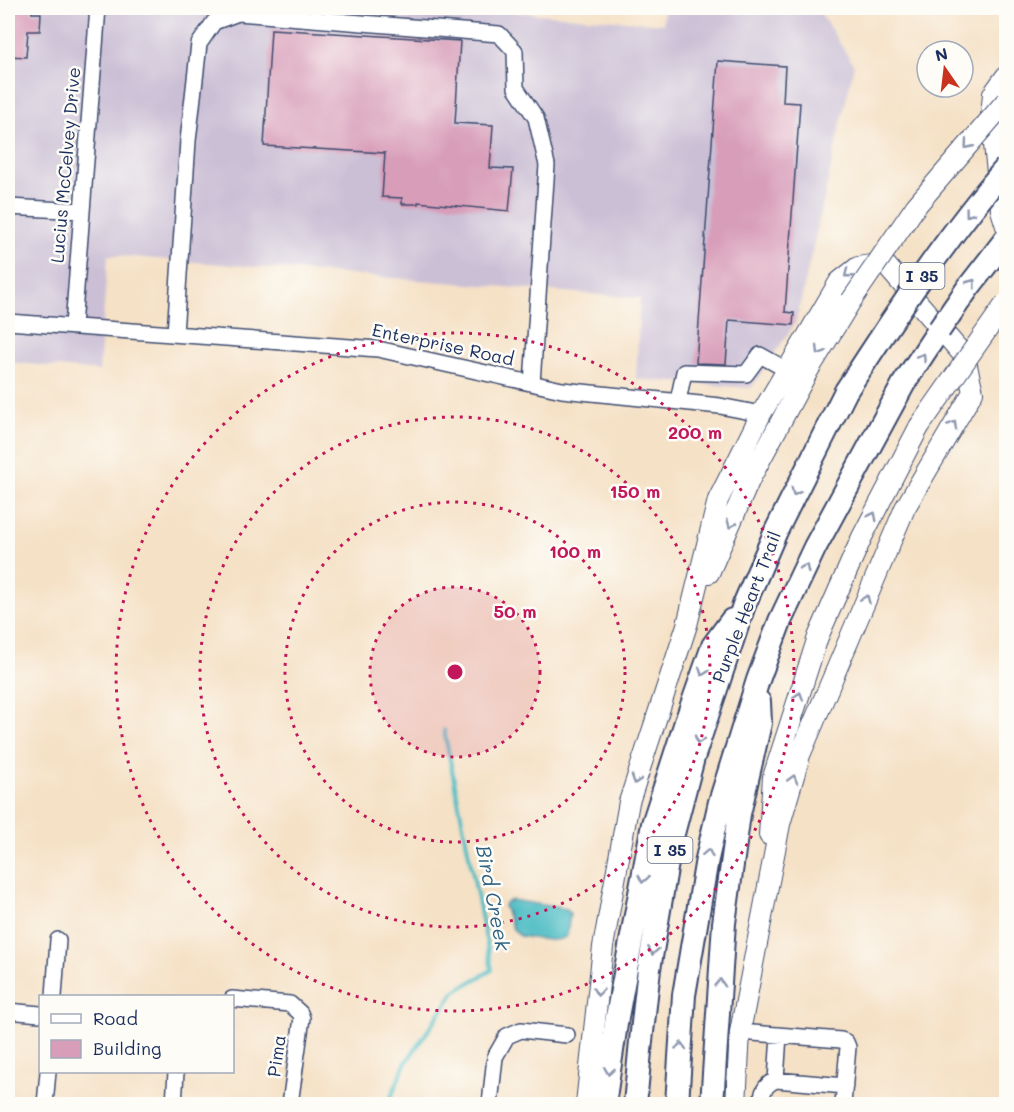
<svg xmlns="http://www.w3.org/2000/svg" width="1014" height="1112" font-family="Mali,sans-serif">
	<rect width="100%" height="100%" fill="#fdfcf7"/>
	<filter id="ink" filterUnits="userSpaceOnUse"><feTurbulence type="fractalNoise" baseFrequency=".0167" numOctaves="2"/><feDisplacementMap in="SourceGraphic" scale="12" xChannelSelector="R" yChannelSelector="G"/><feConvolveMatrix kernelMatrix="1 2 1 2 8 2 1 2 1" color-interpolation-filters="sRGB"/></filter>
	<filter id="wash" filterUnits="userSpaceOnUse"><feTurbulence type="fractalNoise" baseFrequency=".008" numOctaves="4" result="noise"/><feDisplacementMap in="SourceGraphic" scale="24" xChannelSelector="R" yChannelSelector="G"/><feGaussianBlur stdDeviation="1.35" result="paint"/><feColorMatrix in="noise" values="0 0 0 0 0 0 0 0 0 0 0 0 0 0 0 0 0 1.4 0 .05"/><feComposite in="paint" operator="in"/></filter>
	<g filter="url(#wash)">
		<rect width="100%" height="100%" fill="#f5e1c6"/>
		<!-- industrial -->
		<path fill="#cbbfd5" d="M8 8H462L663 24 664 8H817L854 65 796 322 751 388 636 379 640 298 108 255 99 371 8 362Z"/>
		<!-- water -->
		<path fill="#4fbdc5" stroke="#357692" stroke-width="1.5" d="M512 900 567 909 570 914 567 936C557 944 533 938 520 936L513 929 504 906 505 903Z"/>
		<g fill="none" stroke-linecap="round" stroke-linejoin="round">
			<!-- stream -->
			<path stroke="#4fbdc5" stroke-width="4" d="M388 1104 405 1064 455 991 492 970 444 730"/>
		</g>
		<g id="blocks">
			<!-- building -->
			<path fill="#d89db9" d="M8 8H32V13H41L40 31H28L26 57 8 56Z
				M271 29 460 41 455 123 493 125 490 168 513 169 509 211 418 202V204H402V198L382 197 385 153 264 146Z
				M718 61 785 66 783 102 800 103 785 312 794 313 793 325 729 320 726 364 696 363Z"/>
		</g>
	</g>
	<g filter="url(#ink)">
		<use href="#blocks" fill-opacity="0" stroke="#3c4a6e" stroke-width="1.5"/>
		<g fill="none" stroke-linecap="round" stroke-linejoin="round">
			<!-- minor casing -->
			<g stroke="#3c4a6e" stroke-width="18">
				<path id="minor" d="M8 207 82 211
					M8 322 378 349 562 390 720 406 761 414
					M73 326 98 8
					M175 334 188 141 199 44 214 22 238 13 499 34 515 51 516 88 536 118 547 165 532 383
					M678 401 684 372 746 374 760 355 787 370
					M54 996 58 940
					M232 999 290 1004 300 1013 302 1018 290 1104
					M8 1011 40 1014
					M740 1032 841 1040 846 1042 848 1047 843 1104
					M776 1080 779 1035
					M45 1104 48 1072
					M174 1104 176 1072
					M490 1104 495 1057 507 1036 521 1030 567 1035
					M761 1104C762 1093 764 1085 776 1080L845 1086"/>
			</g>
			<!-- major casing -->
			<g stroke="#3c4a6e" stroke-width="22">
				<path id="major" d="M1006 76 993 94 991 116 1001 210 1006 226
					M709 573 750 479 808 371 851 301
					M769 835 773 777 818 637 862 537 919 427
					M586 1104 603 947 629 802 687 625 718 500 761 414 839 282 858 267 884 263 965 357 973 392 905 508 800 755 780 824 740 1032 736 1104"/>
			</g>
			<!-- highway casing -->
			<g stroke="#3c4a6e" stroke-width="26">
				<path id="highway" d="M604 1104 617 1017 653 824 686 722 713 646 732 620
					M635 1104 641 1041 649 969 670 845 693 758 744 605 776 531 846 391
					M677 1104 684 995 707 859 720 802 758 680 780 621 815 547 904 383 939 330
					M712 1104 724 923 739 814 760 723 759 702"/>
			</g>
			<!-- minor -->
			<use href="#minor" stroke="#fff" stroke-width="15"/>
			<!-- major -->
			<use href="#major" stroke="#fff" stroke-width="20"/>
			<!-- highway -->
			<use href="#highway" stroke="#fff" stroke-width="22"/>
			<!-- major-bridge casing -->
			<g stroke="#3c4a6e" stroke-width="22" stroke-linecap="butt">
				<path id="major-bridge" d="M851 301 916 206 1006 101
					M919 427 1006 303"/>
			</g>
			<!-- highway-bridge casing -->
			<g stroke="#3c4a6e" stroke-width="26" stroke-linecap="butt">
				<path id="highway-bridge" d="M939 330 968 288 1006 239
					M846 391C896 314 946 237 1006 168"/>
			</g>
			<!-- major-bridge -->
			<use href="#major-bridge" stroke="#fff" stroke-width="20"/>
			<!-- highway-bridge -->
			<use href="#highway-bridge" stroke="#fff" stroke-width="22"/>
		</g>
		<!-- one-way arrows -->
		<defs><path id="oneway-chevron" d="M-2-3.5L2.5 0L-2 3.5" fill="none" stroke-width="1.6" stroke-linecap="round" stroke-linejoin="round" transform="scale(1.5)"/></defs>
		<g stroke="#8d97ae">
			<use href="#oneway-chevron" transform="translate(968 145) rotate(131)"/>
			<use href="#oneway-chevron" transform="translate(969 213) rotate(127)"/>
			<use href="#oneway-chevron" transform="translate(848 274) rotate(142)"/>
			<use href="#oneway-chevron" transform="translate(972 283) rotate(-53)"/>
			<use href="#oneway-chevron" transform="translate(820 351) rotate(121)"/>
			<use href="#oneway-chevron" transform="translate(922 357) rotate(-56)"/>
			<use href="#oneway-chevron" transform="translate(953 425) rotate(-60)"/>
			<use href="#oneway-chevron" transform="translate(795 492) rotate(117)"/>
			<use href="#oneway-chevron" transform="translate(873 516) rotate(-63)"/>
			<use href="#oneway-chevron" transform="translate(731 524) rotate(113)"/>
			<use href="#oneway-chevron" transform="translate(805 568) rotate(-64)"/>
			<use href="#oneway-chevron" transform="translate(866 599) rotate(-67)"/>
			<use href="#oneway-chevron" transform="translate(703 672) rotate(110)"/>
			<use href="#oneway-chevron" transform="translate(799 696) rotate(-72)"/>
			<use href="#oneway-chevron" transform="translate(699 740) rotate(108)"/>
			<use href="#oneway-chevron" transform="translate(793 779) rotate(-74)"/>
			<use href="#oneway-chevron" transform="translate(636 780) rotate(108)"/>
			<use href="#oneway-chevron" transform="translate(708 853) rotate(-78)"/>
			<use href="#oneway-chevron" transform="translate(643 879) rotate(101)"/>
			<use href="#oneway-chevron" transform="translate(653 951) rotate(100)"/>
			<use href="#oneway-chevron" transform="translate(720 983) rotate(-86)"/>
			<use href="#oneway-chevron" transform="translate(598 992) rotate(96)"/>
			<use href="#oneway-chevron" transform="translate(681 1046) rotate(-86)"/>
			<use href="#oneway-chevron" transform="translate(609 1071) rotate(99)"/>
		</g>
	</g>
	<!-- distance rings -->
	<circle cx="455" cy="672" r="85" fill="#c2185b" fill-opacity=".12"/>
	<g fill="none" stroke="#c2185b" stroke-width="3" stroke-dasharray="3 6">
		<circle cx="455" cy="672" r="85"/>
		<circle cx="455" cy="672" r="170"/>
		<circle cx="455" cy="672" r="255"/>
		<circle cx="455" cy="672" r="339"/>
	</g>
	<g text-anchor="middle" stroke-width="5" stroke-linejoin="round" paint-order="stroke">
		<!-- shield labels -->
		<g fill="#fdfcf7" stroke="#5f6c8c" stroke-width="1.5">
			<rect x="899.5" y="263" width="45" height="26" rx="4.5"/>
			<rect x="647.5" y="837" width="45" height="26" rx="4.5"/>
		</g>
		<g font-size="16" font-weight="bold" fill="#1b2f5e">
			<text x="922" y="282">I 35</text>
			<text x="670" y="856">I 35</text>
		</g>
		<!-- street labels -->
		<g font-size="18" fill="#1b2f5e" stroke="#fdfcf7">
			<text transform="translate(66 165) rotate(-85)" y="6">Lucius McCelvey Drive</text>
			<text transform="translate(443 345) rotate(12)" y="6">Enterprise Road</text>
			<text transform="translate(747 607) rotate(-69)" y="6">Purple Heart Trail</text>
			<text transform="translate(277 1056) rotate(-82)" y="6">Pima</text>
		</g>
		<!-- water labels -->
		<g font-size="20" font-style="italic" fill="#2d6182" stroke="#fdfcf7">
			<text transform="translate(493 898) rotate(79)" y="7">Bird Creek</text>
		</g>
	</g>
	<circle cx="455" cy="672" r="9" fill="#c2185b" stroke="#fdfcf7" stroke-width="3"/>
	<g font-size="18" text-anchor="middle" font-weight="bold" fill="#c2185b" stroke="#fdfcf7" stroke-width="5" stroke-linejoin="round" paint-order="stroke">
		<text x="695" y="439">200 m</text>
		<text x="635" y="498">150 m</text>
		<text x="575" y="558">100 m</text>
		<text x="515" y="618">50 m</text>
	</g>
	<!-- margin -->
	<rect width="1014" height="1112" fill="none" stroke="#fdfcf7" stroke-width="30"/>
	<!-- legend -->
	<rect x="39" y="995" width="195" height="78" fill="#fdfcf7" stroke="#a3aaba" stroke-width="1.5"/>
	<rect x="51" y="1014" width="30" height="9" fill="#ffffff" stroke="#a3aaba" stroke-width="1.5"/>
	<text x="93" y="1025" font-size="18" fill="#1b2f5e">Road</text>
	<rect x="51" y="1040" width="30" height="18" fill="#d89db9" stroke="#a3aaba" stroke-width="1.5"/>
	<text x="93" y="1055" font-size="18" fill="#1b2f5e">Building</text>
	<!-- north arrow -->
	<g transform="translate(945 69) rotate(346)"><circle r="28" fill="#fdfcf7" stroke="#a3aaba" stroke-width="1.5"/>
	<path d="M0-4.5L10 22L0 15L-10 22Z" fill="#c8321e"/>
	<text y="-9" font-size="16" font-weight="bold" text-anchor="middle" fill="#1b2f5e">N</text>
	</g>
</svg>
